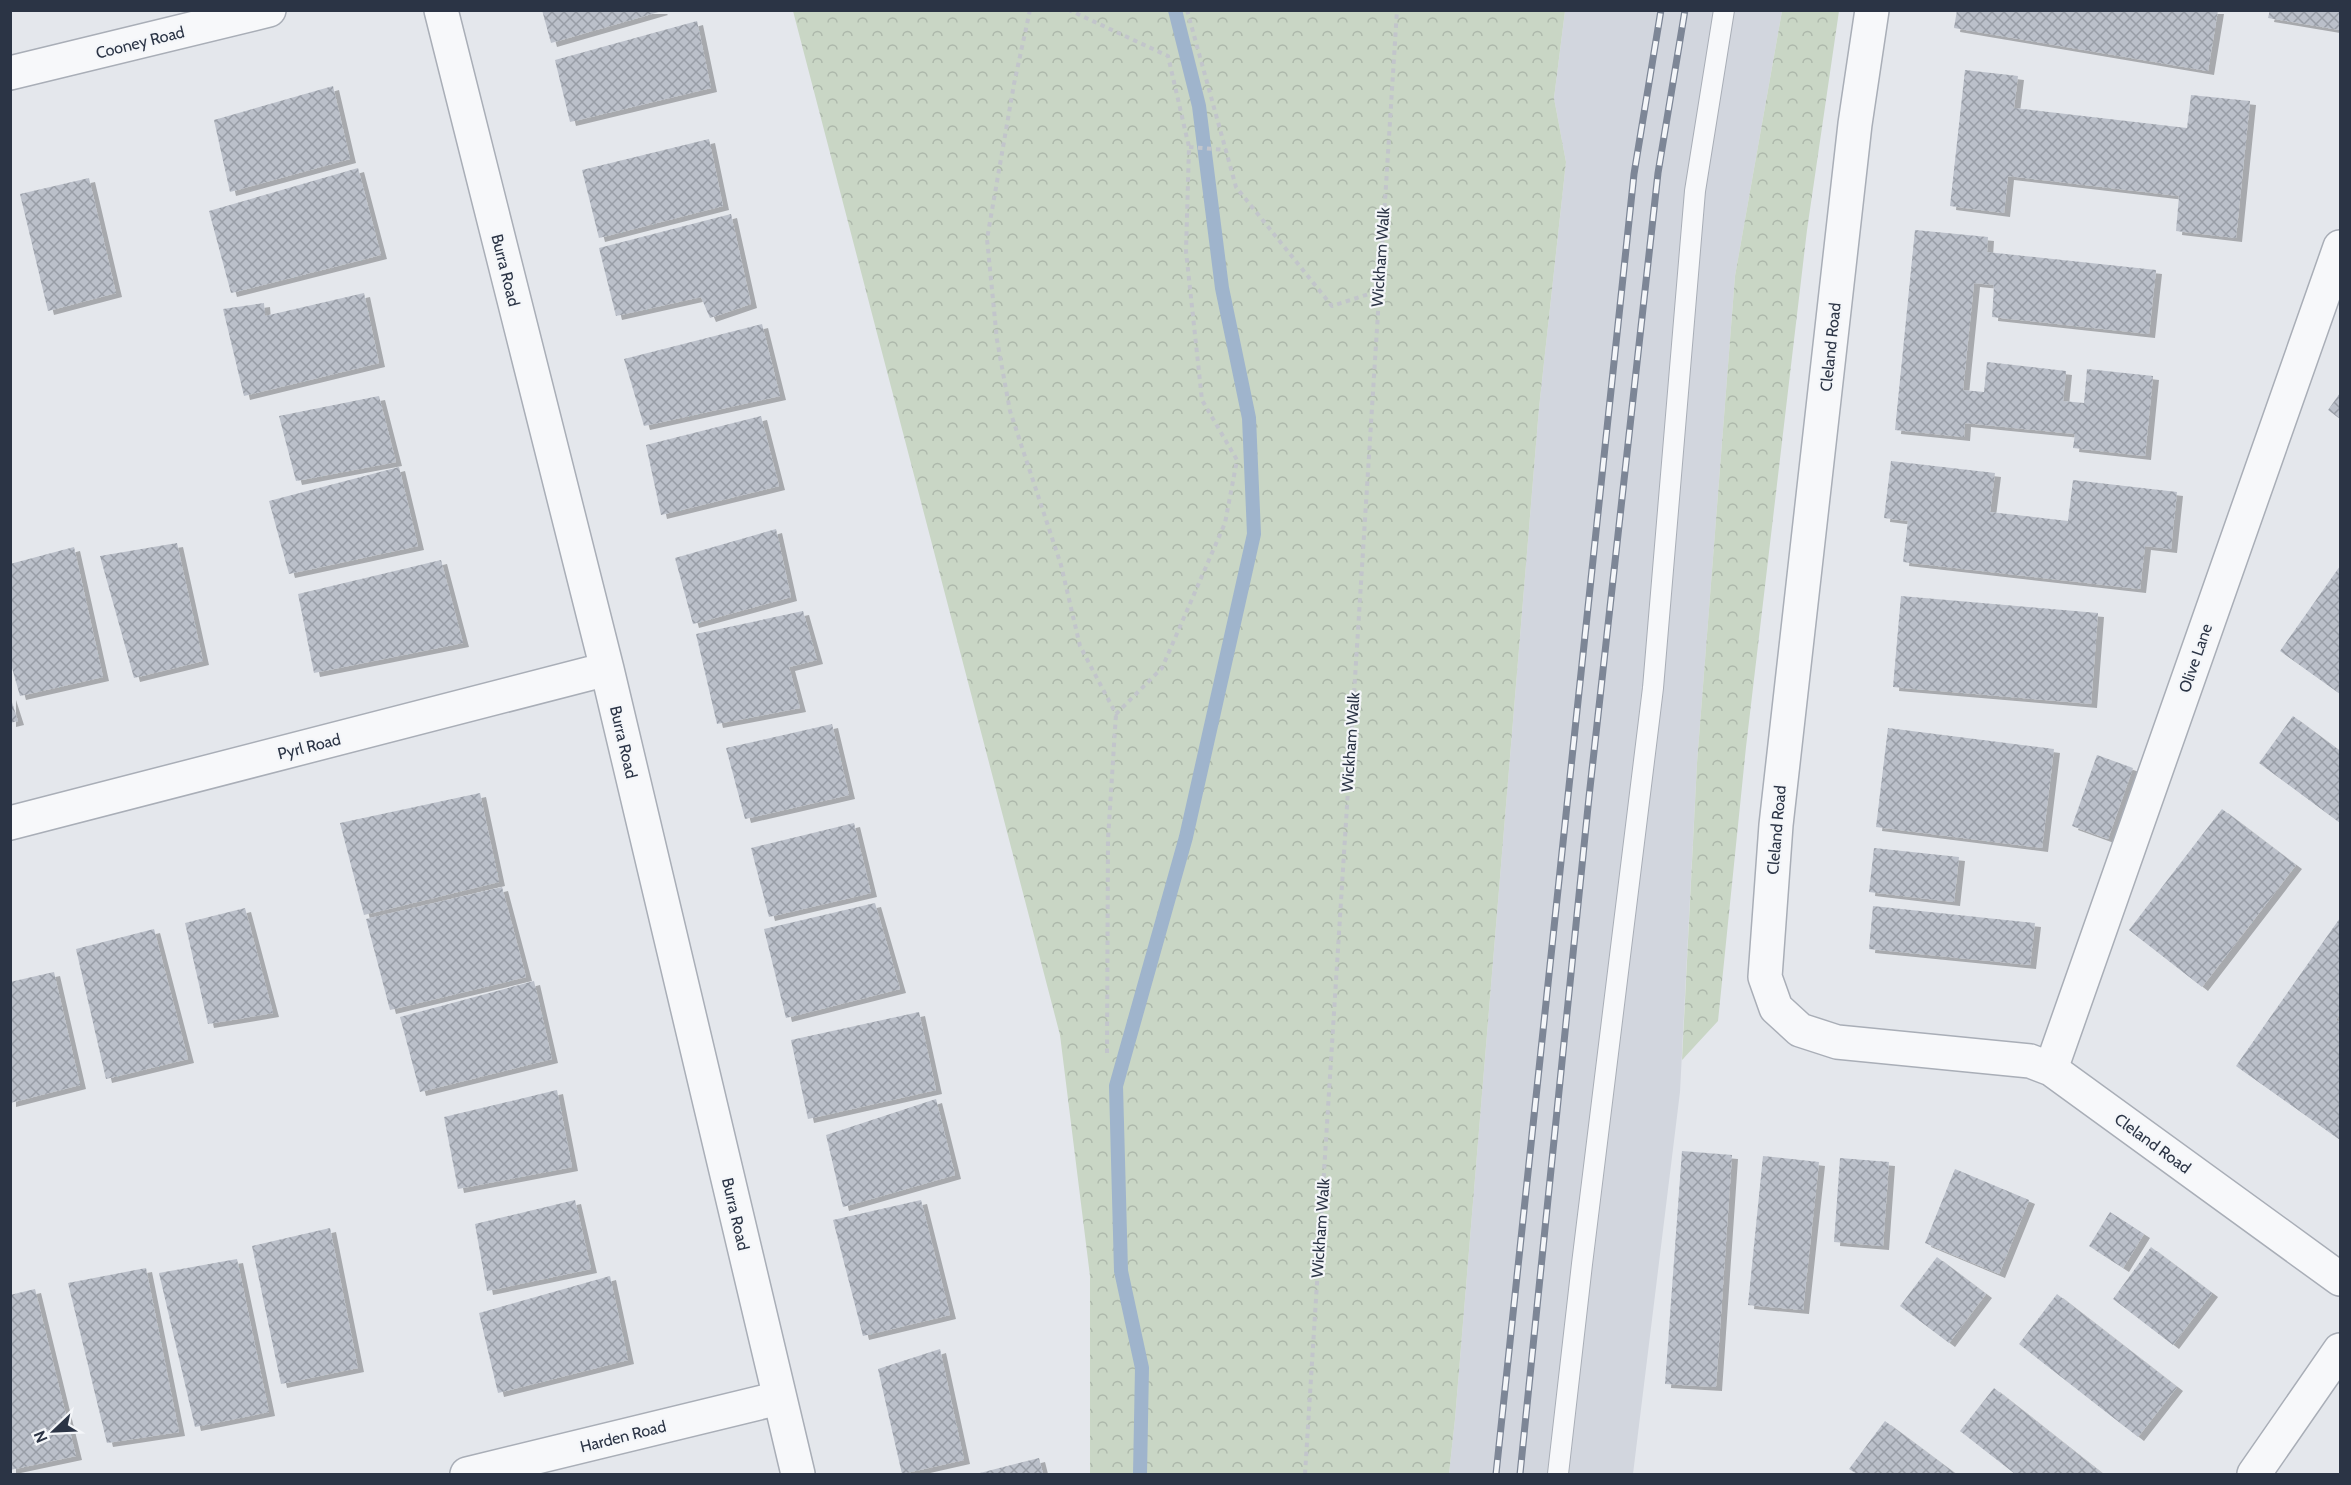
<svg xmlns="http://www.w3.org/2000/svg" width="2351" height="1485" font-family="Cabin,sans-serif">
	<defs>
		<pattern id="forest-crowns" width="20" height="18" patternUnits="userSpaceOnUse" patternTransform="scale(1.5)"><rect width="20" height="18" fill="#c9d6c5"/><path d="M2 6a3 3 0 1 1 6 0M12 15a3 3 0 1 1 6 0" fill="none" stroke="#adb8ab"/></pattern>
		<pattern id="building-cross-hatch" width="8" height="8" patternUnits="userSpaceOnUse" patternTransform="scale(1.5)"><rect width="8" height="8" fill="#bbc0ca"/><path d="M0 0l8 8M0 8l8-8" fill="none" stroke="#989da6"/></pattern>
		<filter id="shadow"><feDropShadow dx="6" dy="4" stdDeviation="0" flood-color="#0004"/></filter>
	</defs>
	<rect width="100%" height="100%" fill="#e4e7ec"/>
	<!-- built -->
	<path fill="#d2d6de" d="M1565 11H1782L1735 276 1697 763 1680 1092 1633 1474H1449L1455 1419 1539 408 1566 162 1554 98Z"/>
	<!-- forest -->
	<path fill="url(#forest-crowns)" d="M793 11H1565L1554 98 1566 162 1539 408 1455 1419 1449 1474H1090V1276L1060 1035Z
		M1782 11H1839L1807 230 1746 747 1718 1021 1682 1060 1697 763 1735 276Z"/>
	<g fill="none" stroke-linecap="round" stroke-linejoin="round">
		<!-- stream -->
		<path stroke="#9fb4cc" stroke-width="14" d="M1140 1474 1142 1368 1121 1271 1116 1086 1186 837 1254 534 1249 418 1222 288 1199 106 1175 10"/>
	</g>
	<!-- building -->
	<path fill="url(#building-cross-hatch)" filter="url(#shadow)" d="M542 10H661L662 11 551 43Z
		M1957 10H2218L2208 71 1954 28Z
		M2270 10H2340V30L2268 18Z
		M697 21 711 88 570 122 555 60Z
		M1965 70 2018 76 2014 108 2187 128 2191 95 2250 101 2236 238 2176 231 2179 196 2008 176 2004 213 1950 206Z
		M333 86 350 159 230 192 214 120Z
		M709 139 723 206 599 238 582 170Z
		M358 168 381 255 231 293 209 211Z
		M89 178 116 293 48 311 20 194Z
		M731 214 751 304 710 318 701 297 616 316 599 248Z
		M1915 230 1988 237 1987 252 2156 270 2149 334 1992 317 1994 285 1974 283 1963 390 1984 392 1987 362 2066 371 2063 401 2084 403 2087 369 2153 376 2145 456 2073 448 2075 434 1965 423 1964 437 1895 430Z
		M364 293 379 363 244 396 223 309 264 303 265 316Z
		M762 324 780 396 644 426 624 359Z
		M2340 393V419L2328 410Z
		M379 396 396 462 296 481 279 416Z
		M761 416 779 486 661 515 646 445Z
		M1891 461 1995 473 1990 512 2068 521 2073 480 2177 492 2171 549 2145 546 2140 589 1903 562 1908 521 1884 518Z
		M399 467 418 546 289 574 269 501Z
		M776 529 791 597 693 624 675 558Z
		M177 543 203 661 134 678 100 556Z
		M74 547 103 677 20 696 10 661V564Z
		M441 560 463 643 314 673 298 594Z
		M2340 566V694L2280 651Z
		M1901 596 2098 613 2091 704 1893 687Z
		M803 611 817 660 789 667 800 708 717 724 696 634Z
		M10 696 18 721 10 723Z
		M2293 716 2340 751V823L2259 763Z
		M832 724 849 795 745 819 726 748Z
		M1888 728 2054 749 2042 848 1876 827Z
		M2097 755 2133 768 2108 839 2072 826Z
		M480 793 499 882 364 915 340 823Z
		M2222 809 2296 865 2202 987 2129 930Z
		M854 823 871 893 769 917 751 848Z
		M1874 848 1959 857 1954 902 1869 892Z
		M502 887 526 977 390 1010 366 919Z
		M875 903 900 989 786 1018 764 929Z
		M1873 906 2035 923 2030 965 1869 949Z
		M245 908 273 1013 208 1024 185 923Z
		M2340 918V1013L2336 1020 2340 1023V1140L2236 1066Z
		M154 929 188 1059 106 1079 76 949Z
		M54 972 80 1085 10 1103V982Z
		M534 981 552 1059 420 1092 400 1017Z
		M919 1012 936 1090 808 1119 791 1040Z
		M557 1090 572 1167 458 1189 444 1117Z
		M936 1099 955 1175 843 1207 826 1135Z
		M1682 1151 1732 1155 1716 1387 1665 1384Z
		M1763 1156 1819 1162 1803 1310 1748 1305Z
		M1840 1158 1889 1162 1883 1246 1834 1242Z
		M1955 1169 2029 1200 1999 1274 1925 1243Z
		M575 1200 591 1269 487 1291 475 1224Z
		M921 1200 950 1315 863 1336 833 1220Z
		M2110 1212 2144 1234 2123 1268 2089 1246Z
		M330 1228 358 1368 281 1384 252 1246Z
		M2151 1247 2212 1293 2173 1345 2113 1299Z
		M1937 1257 1986 1294 1949 1343 1900 1306Z
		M237 1259 269 1412 195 1427 159 1273Z
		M146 1268 179 1432 107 1443 68 1283Z
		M610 1276 628 1360 498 1393 479 1313Z
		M35 1289 76 1456 10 1470V1295Z
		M2057 1294 2177 1387 2138 1437 2019 1344Z
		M940 1349 964 1460 902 1474 878 1369Z
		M1994 1388 2103 1474H2015L1960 1431Z
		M1885 1421 1956 1474H1857L1849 1469Z
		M1039 1458 1043 1474H976Z"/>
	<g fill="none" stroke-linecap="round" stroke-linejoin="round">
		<!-- service casing -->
		<g stroke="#a9aeb7" stroke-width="22">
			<path id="service" d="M1558 1474 1582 1264 1653 688 1695 191 1724 10"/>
		</g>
		<!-- minor casing -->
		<g stroke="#a9aeb7" stroke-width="36">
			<path id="minor" d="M441 10 607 669 798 1474
				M1872 10 1855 124 1776 825 1765 977 1776 1008 1800 1030 1837 1042 2030 1061 2051 1069 2340 1279
				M10 73 269 10
				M10 823 607 669
				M2051 1069 2340 247
				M467 1474 779 1398"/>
		</g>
		<!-- tertiary casing -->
		<g stroke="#a9aeb7" stroke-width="36">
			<path id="tertiary" d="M2254 1474 2340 1350"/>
		</g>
		<!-- path -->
		<path stroke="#c2c5cb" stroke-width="4" stroke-dasharray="4.5 4.5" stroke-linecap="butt" d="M1030 10 1014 84 987 239 997 340 1010 411 1061 565 1080 646 1116 714 1162 668 1225 523 1237 460 1202 400 1186 251 1189 147 1168 56 1069 10
			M1187 10 1236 187 1332 306 1378 291
			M1189 147 1226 150
			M1107 1053 1108 839 1116 714
			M1305 1474 1397 10"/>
		<!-- service -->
		<use href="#service" stroke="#f7f8fa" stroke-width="20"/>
		<!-- minor -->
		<use href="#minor" stroke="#f7f8fa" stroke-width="33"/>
		<!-- tertiary -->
		<use href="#tertiary" stroke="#f7f8fa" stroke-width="33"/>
		<!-- rail casing -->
		<g stroke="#7d8696" stroke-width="7">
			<path id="rail" d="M1496 1474 1634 174 1661 10
				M1520 1474 1589 797 1658 173 1685 10"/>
		</g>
		<!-- rail -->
		<use href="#rail" stroke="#f4f6f9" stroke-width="4.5" stroke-dasharray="14" stroke-linecap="butt"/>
	</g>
	<g text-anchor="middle" stroke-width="4.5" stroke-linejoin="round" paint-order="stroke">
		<!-- street labels -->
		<g font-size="16" fill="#2b3445" stroke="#f4f6f9">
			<text transform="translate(140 42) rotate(-14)" y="6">Cooney Road</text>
			<text transform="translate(1380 257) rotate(-86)" y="6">Wickham Walk</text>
			<text transform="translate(506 270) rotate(76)" y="6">Burra Road</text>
			<text transform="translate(1830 347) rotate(-84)" y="6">Cleland Road</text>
			<text transform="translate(2195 658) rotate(-71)" y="6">Olive Lane</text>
			<text transform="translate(624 742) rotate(77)" y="6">Burra Road</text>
			<text transform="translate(1350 742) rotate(-86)" y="6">Wickham Walk</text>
			<text transform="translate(309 746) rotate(-14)" y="6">Pyrl Road</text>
			<text transform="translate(1776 830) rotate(-85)" y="6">Cleland Road</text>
			<text transform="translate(2153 1143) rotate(36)" y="6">Cleland Road</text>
			<text transform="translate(736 1214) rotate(77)" y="6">Burra Road</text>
			<text transform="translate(1320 1228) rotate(-86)" y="6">Wickham Walk</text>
			<text transform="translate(623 1436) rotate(-14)" y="6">Harden Road</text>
		</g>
	</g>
	<!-- border -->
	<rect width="2351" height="1485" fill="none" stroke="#2b3445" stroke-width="24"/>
	<!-- north arrow -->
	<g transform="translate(54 1431) rotate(247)" stroke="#f4f6f9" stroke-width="4.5" paint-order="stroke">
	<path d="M0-4.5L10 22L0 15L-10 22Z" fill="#2b3445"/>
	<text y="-9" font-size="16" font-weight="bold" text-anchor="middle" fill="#2b3445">N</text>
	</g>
</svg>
